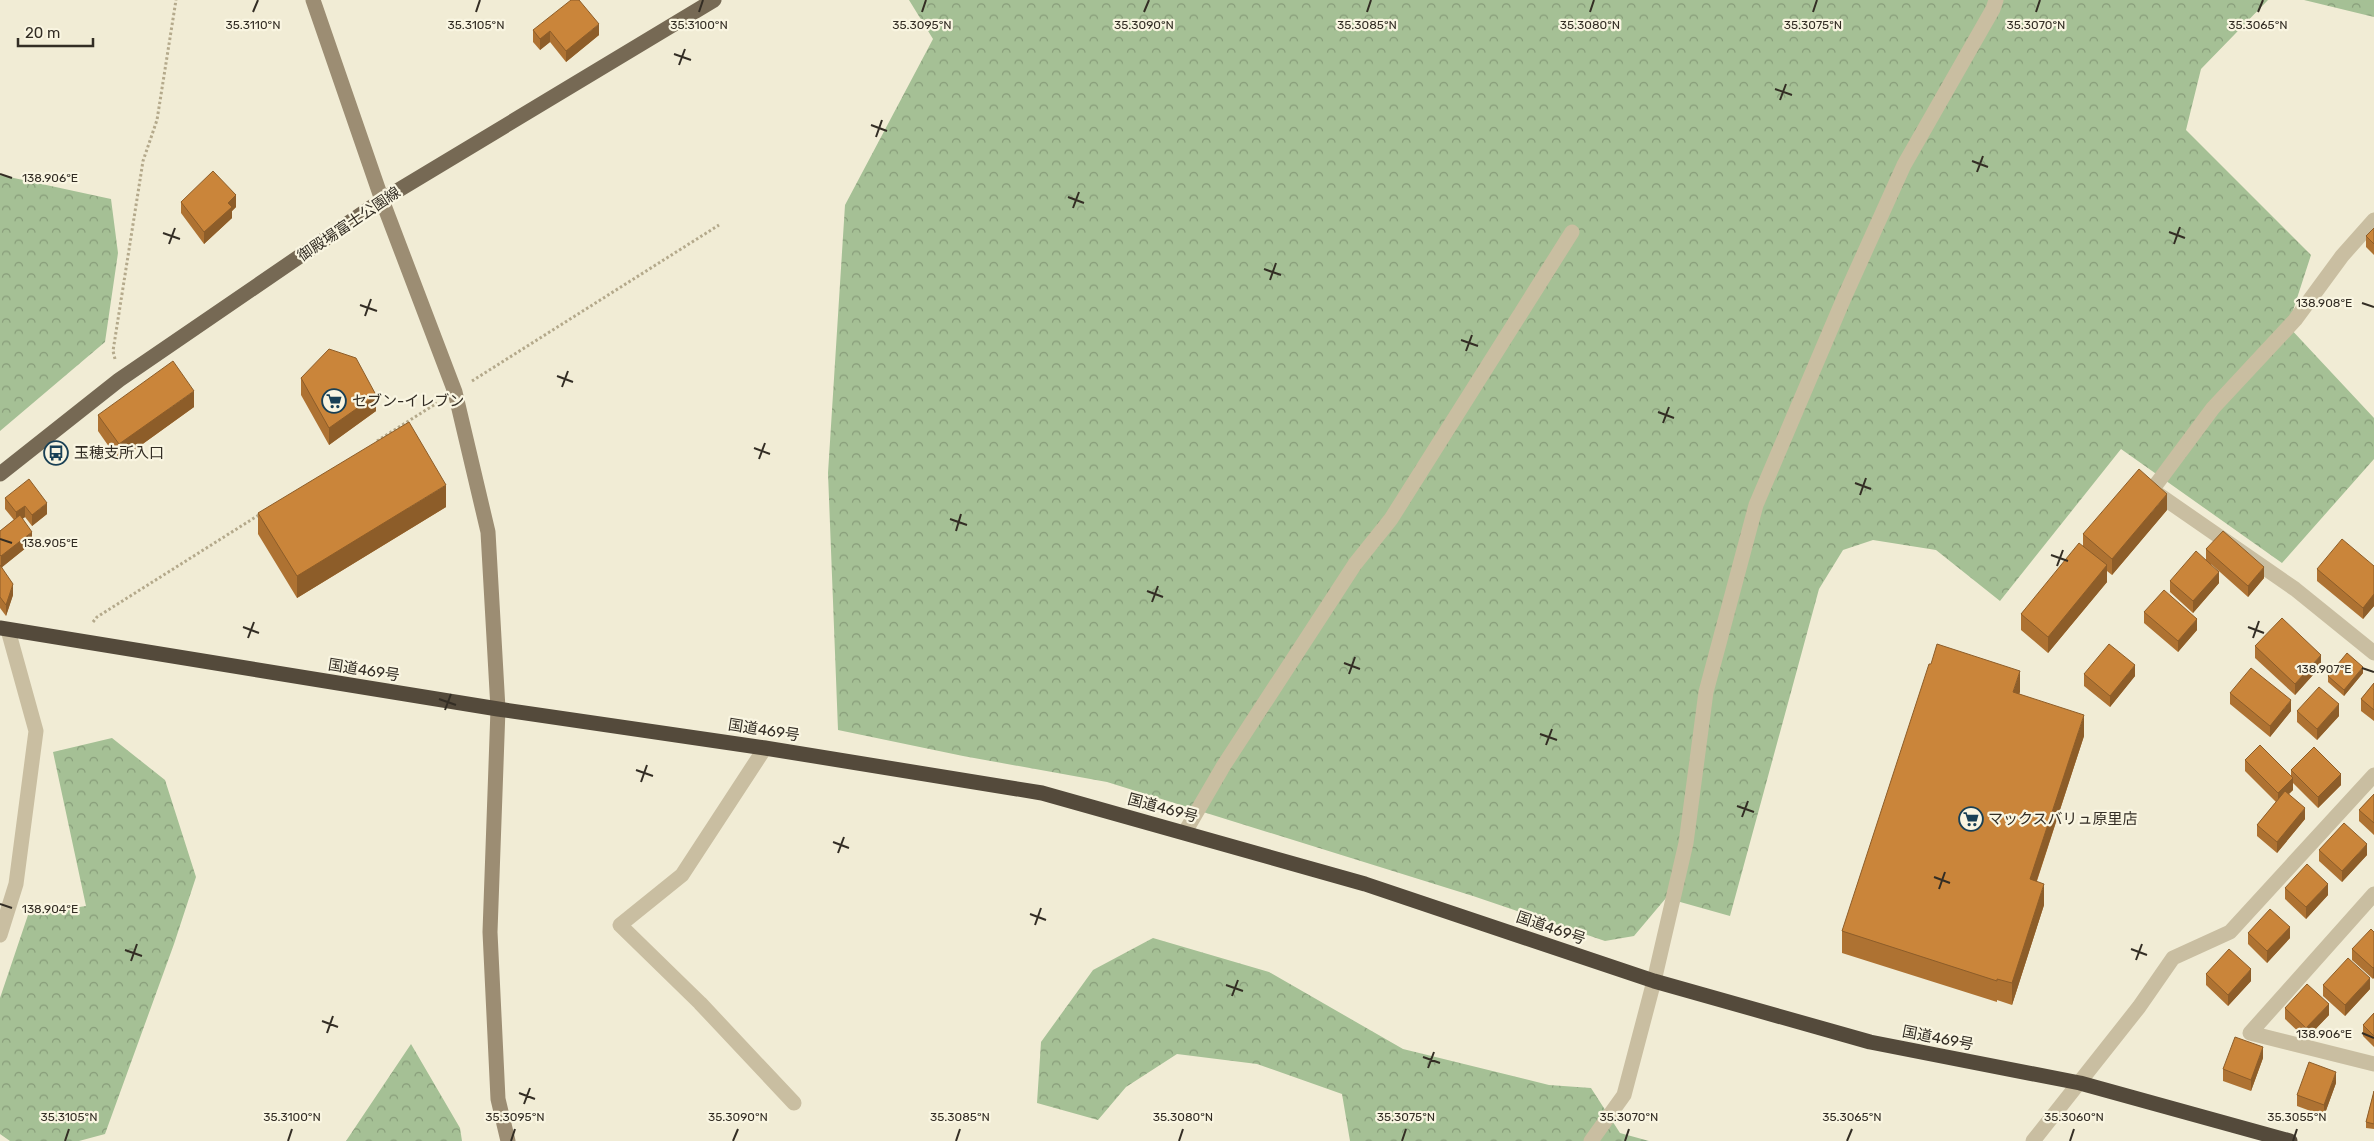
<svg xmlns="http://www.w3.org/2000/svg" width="2374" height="1141" font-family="Rubik,'Noto Sans JP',sans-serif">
	<defs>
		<pattern id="forest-crowns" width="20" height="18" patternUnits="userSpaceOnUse" patternTransform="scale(1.25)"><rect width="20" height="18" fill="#a5c095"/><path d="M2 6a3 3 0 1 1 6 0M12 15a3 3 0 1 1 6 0" fill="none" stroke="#879c79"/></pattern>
	</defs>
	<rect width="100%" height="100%" fill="#f1ecd5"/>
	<!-- forest -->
	<path fill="url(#forest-crowns)" d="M909 0H2268L2201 69 2186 130 2311 255 2288 326 2374 418V459L2282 563 2121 449 2000 601 1936 550 1873 540 1843 550 1819 589 1730 916 1666 898 1634 936 1605 941 1473 896 1107 782 963 756 838 730 828 473 845 205 933 39Z
		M2304 0H2374V17Z
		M0 175 111 199 118 253 105 342 0 431Z
		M112 738 165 780 196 877 174 944 105 1134 79 1141H10L0 1134V998L28 915 86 906 53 752Z
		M1153 938 1269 972 1403 1049 1549 1085 1591 1088 1620 1133 1649 1141H1350L1342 1094 1257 1064 1177 1054 1126 1087 1098 1120 1037 1103 1041 1042 1093 970Z
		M411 1044 460 1128 462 1141H346Z"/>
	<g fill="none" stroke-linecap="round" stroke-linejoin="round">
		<!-- path -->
		<path stroke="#b4a98b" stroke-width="3" stroke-dasharray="2.5 2.5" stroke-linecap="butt" d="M115 359 113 351 143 161 157 120 176 0
			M472 381 719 225
			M377 441 437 403
			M93 622 97 617 262 513"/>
		<!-- street -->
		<path stroke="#c9bea1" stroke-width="15" d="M2374 220 2342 256 2295 320 2213 408 2152 490 2295 589 2374 653
			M765 748 682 875 620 925 700 1003 794 1103
			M1185 832 1224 765 1355 564 1391 519 1572 232
			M2374 894 2250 1033 2374 1064
			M0 935 16 884 36 731 8 630
			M1591 1141 1624 1095 1654 981 1686 843 1706 692 1756 505 1844 298 1904 165 1993 9 1996 0
			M2033 1141 2139 1007 2173 958 2230 932 2374 775"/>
		<!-- secondary -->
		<path stroke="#9c8d73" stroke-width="15" d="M313 0 382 200 455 392 488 532 498 709 490 932 498 1099 508 1141"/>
		<!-- primary -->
		<path stroke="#766954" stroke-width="15" d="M0 474 119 380 382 200 714 0"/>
		<!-- highway -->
		<path stroke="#544a3b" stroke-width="15" d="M0 628 498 709 765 748 1042 793 1365 884 1654 981 1870 1042 2080 1083 2290 1141"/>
	</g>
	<!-- wall -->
	<path fill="#ae7232" d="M533 30 599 35 566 62 550 42 540 50 533 42Z
		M181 202 236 207 232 211V218L204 244 181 213Z
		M2374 228V255L2366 247V236Z
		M301 378 376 411 329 445 301 395Z
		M194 407 119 461 98 431V415Z
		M5 498 47 514 32 526 25 517 22 519 32 543 2 567 13 595 6 616 0 608V531L14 520 5 509Z
		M446 507 297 598 258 534V513Z
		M2167 510 2112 575 2107 571V582L2048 653 2021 630V614L2083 546V534Z
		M2206 549 2264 578 2248 597 2211 564 2219 583 2193 613 2170 592V581L2206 561Z
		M2374 566V606L2363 619 2317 581V569Z
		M2144 612 2197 630 2178 652 2144 623Z
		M2255 646 2321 666 2295 695 2255 658Z
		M2363 673 2344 696 2328 682V676Z
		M2084 674 2135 676 2110 707 2084 686Z
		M2374 683V721L2361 711V699Z
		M2020 692 2019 694 2084 736 2037 881 2044 905 2012 1005 1997 1000V1002L1842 953V931Z
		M2230 693 2291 711 2270 737 2230 704Z
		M2297 711 2339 716 2317 740 2297 722Z
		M2245 760 2291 777V770L2341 785 2318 808 2293 783V790L2289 794 2305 819 2277 853 2257 836V825L2276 802 2245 771Z
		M2374 794V835L2359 821V810Z
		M2319 850 2367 855 2342 882 2319 861Z
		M2285 888 2328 895 2306 919 2285 899Z
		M2374 932 2373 979 2352 960V949Z
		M2248 933 2290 938 2267 963 2248 944Z
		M2206 974 2251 981 2228 1006 2206 985Z
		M2323 985 2370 989 2345 1016 2323 996Z
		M2285 1008 2329 1015 2306 1039 2285 1019Z
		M2374 1013V1047L2363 1036V1025Z
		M2263 1058 2251 1091 2223 1081V1069Z
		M2336 1083 2324 1116 2297 1106V1095Z
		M2374 1091V1129L2366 1128V1122Z"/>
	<!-- shaded-wall -->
	<path fill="#8d5d29" d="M599 24V35L566 62V51Z
		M550 31V42L540 50V39Z
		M236 195V207L232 211V218L204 244V232L228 203Z
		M194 391V407L119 461V444Z
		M376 395V411L329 445V428Z
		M446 485V507L297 598V576Z
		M2167 494V510L2112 575V559Z
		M47 503V514L32 526V515Z
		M25 506V517L16 524V512Z
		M32 532V543L1 568V556Z
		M2107 565V582L2048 653V637Z
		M2264 567V578L2248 597V586Z
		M2219 572V583L2193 613V601Z
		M13 584V595L6 616V605Z
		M2374 594V606L2363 619V608Z
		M2197 619V630L2178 652V641Z
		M2321 655V666L2295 695V684Z
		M2135 665V676L2110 707V696Z
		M2363 667V673L2344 696V690Z
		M2020 671V692L2013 713V692Z
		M2291 700V711L2270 737V726Z
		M2339 704V716L2317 740V729Z
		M2084 715V736L2030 901V879Z
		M2341 774V785L2318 808V797Z
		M2293 778V790L2278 804V793Z
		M2305 808V819L2277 853V842Z
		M2367 844V855L2342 882V871Z
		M2044 884V905L2012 1005V983Z
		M2328 884V895L2306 919V907Z
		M2290 927V938L2267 963V951Z
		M2374 967V978L2373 979V968Z
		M2251 969V981L2228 1006V995Z
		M2370 978V989L2345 1016V1005Z
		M2329 1004V1015L2306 1039V1028Z
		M2263 1047V1058L2251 1091V1080Z
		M2336 1072V1083L2324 1116V1105Z"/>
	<!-- building -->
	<path fill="#ca853a" stroke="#8d5d29" d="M571 0H579L599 24 566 51 550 31 540 39 533 30Z
		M213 171 236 195 228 203 232 207 204 232 181 202Z
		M2374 228V244L2366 236Z
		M329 349 356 358 376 395 329 428 301 378Z
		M173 361 194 391 119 444 98 415Z
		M409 422 446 485 297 576 258 513Z
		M2139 469 2167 494 2112 559 2083 534Z
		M29 479 47 503 32 515 25 506 16 512 5 498Z
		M20 515 32 532 1 556 0 555V531Z
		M2223 531 2264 567 2248 586 2206 549Z
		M2342 539 2374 566V594L2363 608 2317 569Z
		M2079 543 2107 565 2048 637 2021 614Z
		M2196 551 2219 572 2193 601 2170 581Z
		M0 565 13 584 6 605 0 597Z
		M2164 590 2197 619 2178 641 2144 612Z
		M2282 618 2321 655 2295 684 2255 646Z
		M1937 644 2020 671 2013 692 2084 715 2030 879 2044 884 2012 983 1997 979V981L1842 931 1929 664H1931Z
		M2109 644 2135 665 2110 696 2084 674Z
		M2347 653 2363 667 2344 690 2328 676Z
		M2251 668 2291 700 2270 726 2230 693Z
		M2374 683V710L2361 699Z
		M2319 687 2339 704 2317 729 2297 711Z
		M2260 745 2293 778 2278 793 2245 760Z
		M2314 747 2341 774 2318 797 2291 770Z
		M2285 791 2305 808 2277 842 2257 825Z
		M2374 794V823L2359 810Z
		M2344 823 2367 844 2342 871 2319 850Z
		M2307 864 2328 884 2306 907 2285 888Z
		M2270 909 2290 927 2267 951 2248 933Z
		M2371 929 2374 932V967L2373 968 2352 949Z
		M2229 949 2251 969 2228 995 2206 974Z
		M2348 958 2370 978 2345 1005 2323 985Z
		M2307 984 2329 1004 2306 1028 2285 1008Z
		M2374 1013V1036L2363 1025Z
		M2235 1037 2263 1047 2251 1080 2223 1069Z
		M2309 1062 2336 1072 2324 1105 2297 1095Z
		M2374 1091V1124L2366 1122Z"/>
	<!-- ticks -->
	<path fill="none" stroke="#332d24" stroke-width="2" d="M253 12 258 0M476 12 480 0M699 12 703 0M922 12 926 0M1144 12 1149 0M1367 12 1371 0M1590 12 1594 0M1813 12 1817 0M2036 12 2040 0M2258 12 2263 0M674 54 691 60M679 65 685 49M1775 89 1792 95M1780 100 1786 84M871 125 887 131M876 137 882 120M1972 161 1988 167M1977 172 1983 156M0 174 12 178M1068 197 1084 203M1073 208 1079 192M2169 232 2185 238M163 233 180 239M169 244 175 228M2174 244 2180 227M1264 269 1281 275M1270 280 1276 263M2362 303 2374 307M360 305 377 311M365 316 371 299M1461 340 1478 346M1466 351 1472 335M557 376 573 382M562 387 568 371M1658 412 1674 418M1663 423 1669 407M754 448 770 454M759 459 765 443M1855 483 1871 489M1860 495 1866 478M950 519 967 525M956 531 961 514M0 539 12 543M2051 555 2068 561M2057 566 2063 550M1147 591 1163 597M1152 602 1158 586M243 627 259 633M2248 627 2264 633M248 638 254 622M2253 638 2259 621M1344 663 1360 669M2362 668 2374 672M1349 674 1355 657M439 699 456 705M445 710 451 694M1540 734 1557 740M1546 745 1552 729M636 770 653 776M641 782 647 765M1737 806 1754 812M1742 817 1748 801M833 842 849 848M838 853 844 837M1934 877 1950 883M1939 889 1945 872M0 904 12 908M1030 914 1046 920M1035 925 1041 908M2131 949 2147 955M125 950 142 956M2136 960 2142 944M131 961 137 944M1226 985 1243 991M1232 996 1238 980M322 1021 338 1027M327 1033 333 1016M2362 1033 2374 1038M1423 1057 1440 1063M1428 1068 1434 1052M519 1093 535 1099M524 1104 530 1088M65 1141 69 1129M288 1141 292 1129M511 1141 515 1129M733 1141 738 1129M956 1141 960 1129M1179 1141 1183 1129M1402 1141 1406 1129M1625 1141 1629 1129M1847 1141 1852 1129M2070 1141 2074 1129M2293 1141 2297 1129"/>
	<!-- icons -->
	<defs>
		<g id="supermarket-ring" transform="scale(1.25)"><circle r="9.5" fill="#f9f5e1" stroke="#194055" stroke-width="1.5"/><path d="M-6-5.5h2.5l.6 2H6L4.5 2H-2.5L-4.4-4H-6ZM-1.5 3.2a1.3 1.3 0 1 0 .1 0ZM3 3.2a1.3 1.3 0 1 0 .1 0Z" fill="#194055"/></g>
		<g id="bus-ring" transform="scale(1.25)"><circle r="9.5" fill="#f9f5e1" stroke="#194055" stroke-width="1.5"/><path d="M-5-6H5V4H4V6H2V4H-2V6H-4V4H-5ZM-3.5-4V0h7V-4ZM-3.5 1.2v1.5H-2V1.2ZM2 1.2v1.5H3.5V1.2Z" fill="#194055"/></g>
	</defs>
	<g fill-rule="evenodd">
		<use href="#supermarket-ring" x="334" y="401"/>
		<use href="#bus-ring" x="56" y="453"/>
		<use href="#supermarket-ring" x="1971" y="819"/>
	</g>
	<g text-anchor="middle" stroke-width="4.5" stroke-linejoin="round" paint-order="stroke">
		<!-- street labels -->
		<g font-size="15" fill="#332d24" stroke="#f9f5e1">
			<text transform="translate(349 224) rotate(-34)" y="5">御殿場富士公園線</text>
			<text transform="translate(364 670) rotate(9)" y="5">国道469号</text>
			<text transform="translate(764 730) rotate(9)" y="5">国道469号</text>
			<text transform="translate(1163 808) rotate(15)" y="5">国道469号</text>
			<text transform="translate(1551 928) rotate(19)" y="5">国道469号</text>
			<text transform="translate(1938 1038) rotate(11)" y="5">国道469号</text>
		</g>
		<!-- poi labels -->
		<g font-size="15" fill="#332d24" stroke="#f9f5e1" text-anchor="start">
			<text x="352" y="406">セブン-イレブン</text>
			<text x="74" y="458">玉穂支所入口</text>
			<text x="1988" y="824">マックスバリュ原里店</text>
		</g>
	</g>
	<g font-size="12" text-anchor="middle" fill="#332d24" stroke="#f9f5e1" stroke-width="4.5" stroke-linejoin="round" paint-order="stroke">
		<text x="253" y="29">35.3110°N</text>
		<text x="476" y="29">35.3105°N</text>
		<text x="699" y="29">35.3100°N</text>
		<text x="922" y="29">35.3095°N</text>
		<text x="1144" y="29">35.3090°N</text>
		<text x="1367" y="29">35.3085°N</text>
		<text x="1590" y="29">35.3080°N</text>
		<text x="1813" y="29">35.3075°N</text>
		<text x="2036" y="29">35.3070°N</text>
		<text x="2258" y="29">35.3065°N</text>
		<text x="50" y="182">138.906°E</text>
		<text x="2324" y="307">138.908°E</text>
		<text x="50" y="547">138.905°E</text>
		<text x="2324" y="673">138.907°E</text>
		<text x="50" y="913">138.904°E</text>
		<text x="2324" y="1038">138.906°E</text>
		<text x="69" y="1121">35.3105°N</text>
		<text x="292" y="1121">35.3100°N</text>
		<text x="515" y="1121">35.3095°N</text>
		<text x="738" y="1121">35.3090°N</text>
		<text x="960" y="1121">35.3085°N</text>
		<text x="1183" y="1121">35.3080°N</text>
		<text x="1406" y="1121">35.3075°N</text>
		<text x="1629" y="1121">35.3070°N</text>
		<text x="1852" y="1121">35.3065°N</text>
		<text x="2074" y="1121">35.3060°N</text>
		<text x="2297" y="1121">35.3055°N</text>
	</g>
	<!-- scale -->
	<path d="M18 38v8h75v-8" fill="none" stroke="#332d24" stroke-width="2.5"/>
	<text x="25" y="38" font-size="15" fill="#332d24" stroke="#f9f5e1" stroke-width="4" paint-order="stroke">20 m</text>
</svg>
